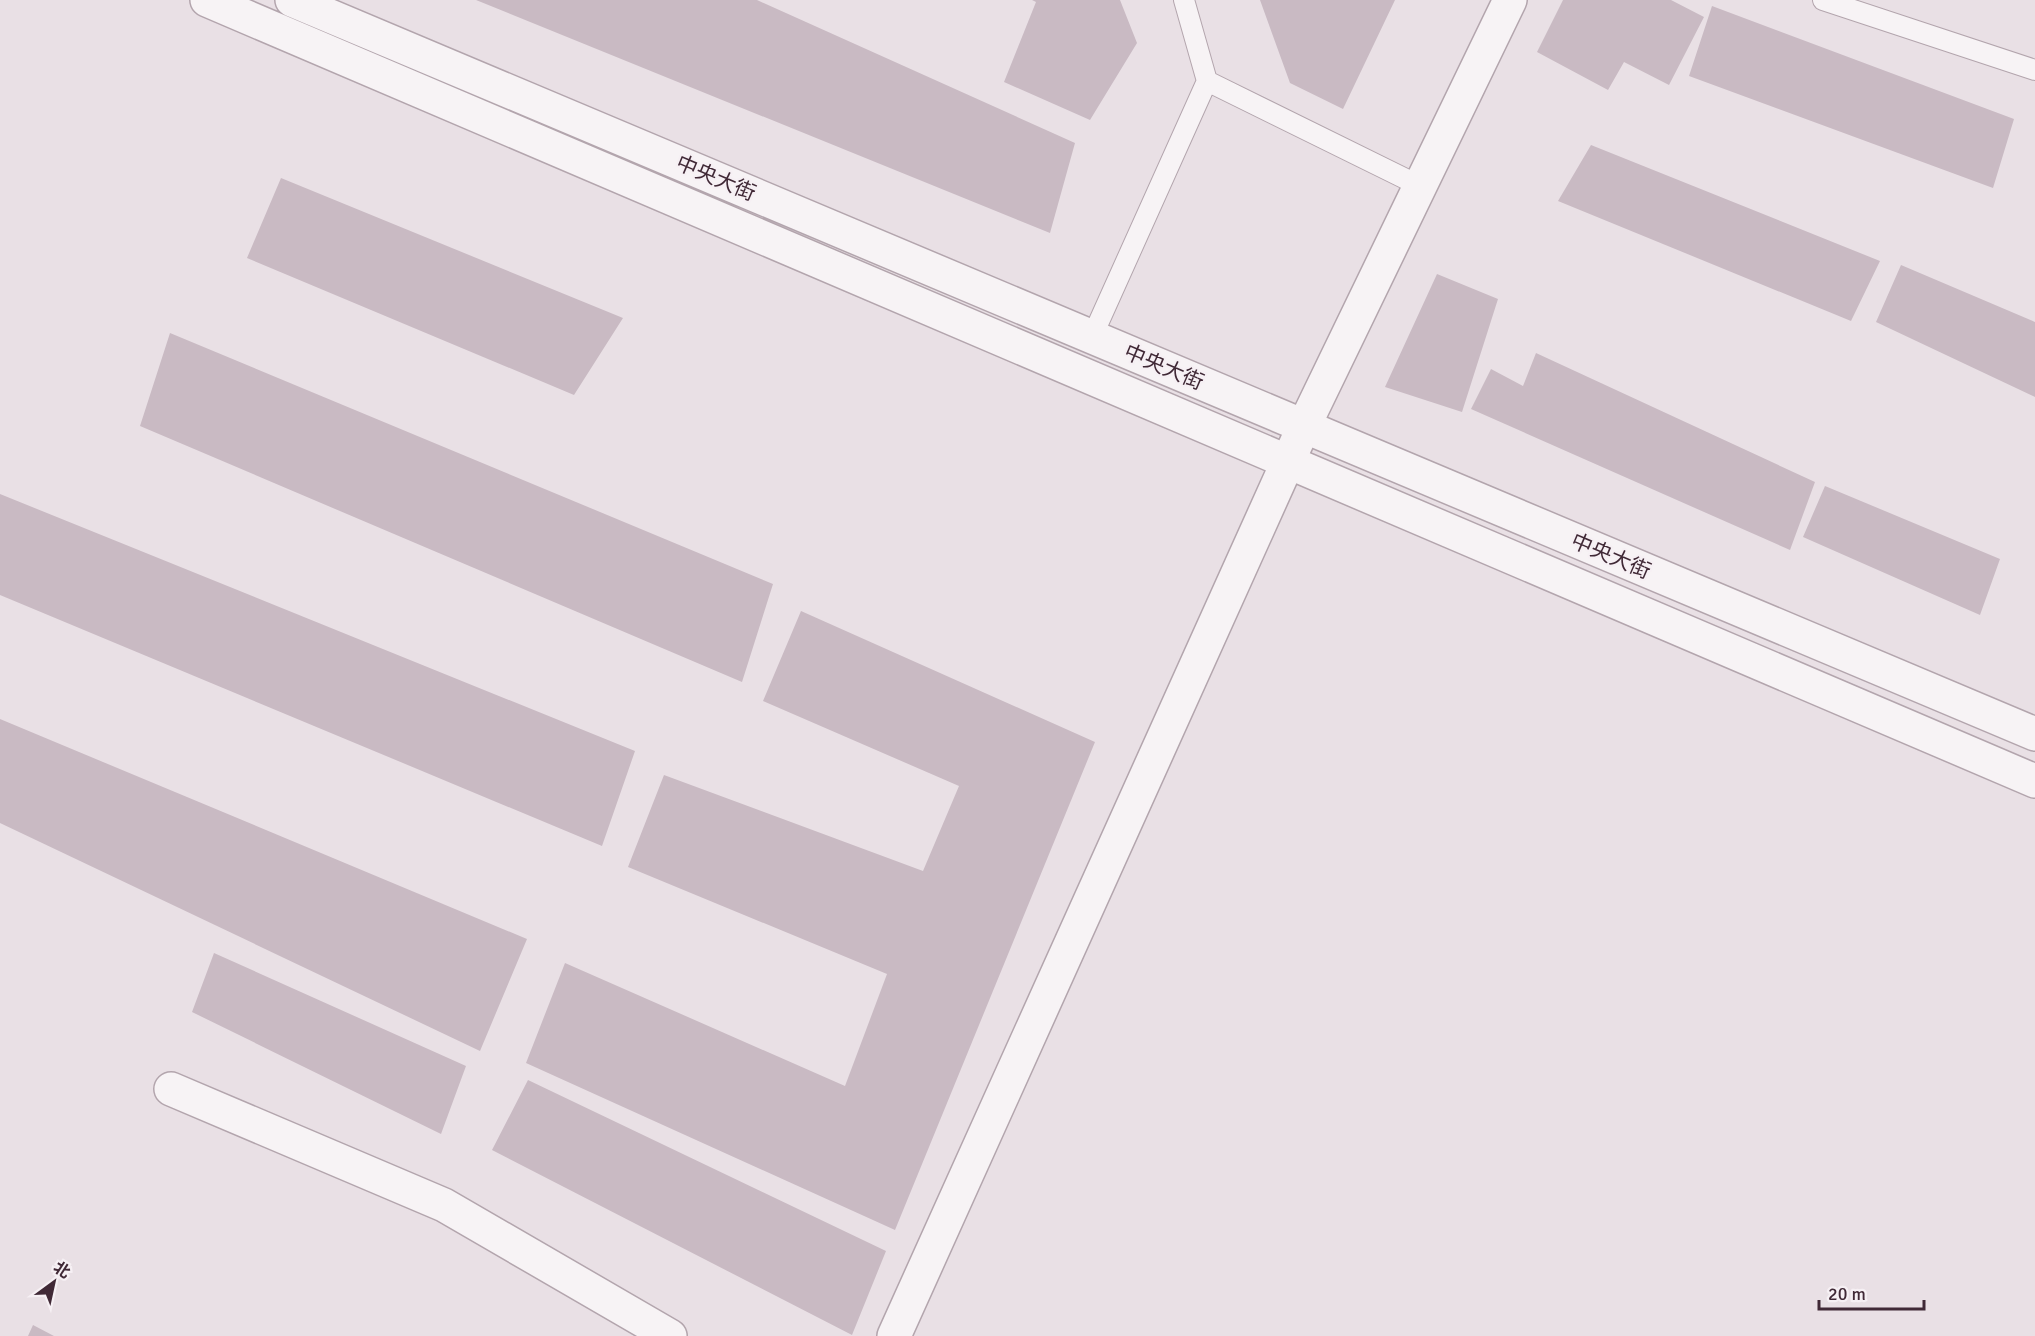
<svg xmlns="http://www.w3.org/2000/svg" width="2035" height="1336" font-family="Signika,'Noto Sans SC',sans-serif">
	<rect width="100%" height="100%" fill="#e9e0e5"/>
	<!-- building -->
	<path fill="#c9bac3" d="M476 0H757L1075 143 1050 233Z
		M1032 0H1120L1137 43 1090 120 1004 82 1036 2Z
		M1260 0H1395L1343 109 1290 83Z
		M1563 0H1671L1704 17 1669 85 1624 62 1608 90 1537 52Z
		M1712 6 2014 119 1993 188 1689 76Z
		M1591 145 1880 261 1851 321 1558 201Z
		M281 178 623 318 574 395 247 258Z
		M1901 265 2035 322V397L1876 322Z
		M1437 274 1498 299 1462 412 1385 387Z
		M170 333 773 584 742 682 140 426Z
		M1536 353 1815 482 1790 550 1471 409 1491 369 1523 386Z
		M1825 486 2000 559 1980 615 1803 537Z
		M0 494 635 751 602 846 0 595Z
		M801 611 1095 742 895 1230 526 1063 565 963 845 1086 887 974 628 867 664 775 923 871 959 786 763 701Z
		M0 719 527 939 480 1051 0 823Z
		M214 953 466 1066 441 1134 192 1012Z
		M528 1080 886 1251 852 1335 492 1150Z
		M33 1325 54 1336H28Z"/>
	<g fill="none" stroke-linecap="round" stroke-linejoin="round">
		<!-- service casing -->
		<g stroke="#b3a5ad" stroke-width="22">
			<path id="service" d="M1184 0 1207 81
				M1823 0 2035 70
				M1092 337 1207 81 1420 186"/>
		</g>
		<!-- minor casing -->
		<g stroke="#b3a5ad" stroke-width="36">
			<path id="minor" d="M171 1089 444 1205 670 1336
				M894 1336 1304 426 1510 0"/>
		</g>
		<!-- tertiary casing -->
		<g stroke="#b3a5ad" stroke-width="36">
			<path id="tertiary" d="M207 0 2035 781
				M292 0 2035 734"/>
		</g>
		<!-- service -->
		<use href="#service" stroke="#f7f3f5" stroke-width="20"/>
		<!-- minor -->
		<use href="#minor" stroke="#f7f3f5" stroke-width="33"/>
		<!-- tertiary -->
		<use href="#tertiary" stroke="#f7f3f5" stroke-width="33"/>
	</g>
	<g text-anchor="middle" stroke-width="4.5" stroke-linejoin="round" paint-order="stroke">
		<!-- street labels -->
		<g font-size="21" fill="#402936" stroke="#f6f0f4">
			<text transform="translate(716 178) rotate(23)" y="7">中央大街</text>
			<text transform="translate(1164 367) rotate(23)" y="7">中央大街</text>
			<text transform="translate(1611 556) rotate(23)" y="7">中央大街</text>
		</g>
	</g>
	<!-- north arrow -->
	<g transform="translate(54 1282) rotate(33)" stroke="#f6f0f4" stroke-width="4.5" paint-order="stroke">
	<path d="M0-4.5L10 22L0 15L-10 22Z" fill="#402936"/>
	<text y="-9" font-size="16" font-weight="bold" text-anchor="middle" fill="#402936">北</text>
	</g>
	<!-- scale -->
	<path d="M1819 1300v9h105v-9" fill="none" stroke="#402936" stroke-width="3"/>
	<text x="1828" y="1300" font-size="18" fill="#402936" stroke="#f6f0f4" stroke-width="4.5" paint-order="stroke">20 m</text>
</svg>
